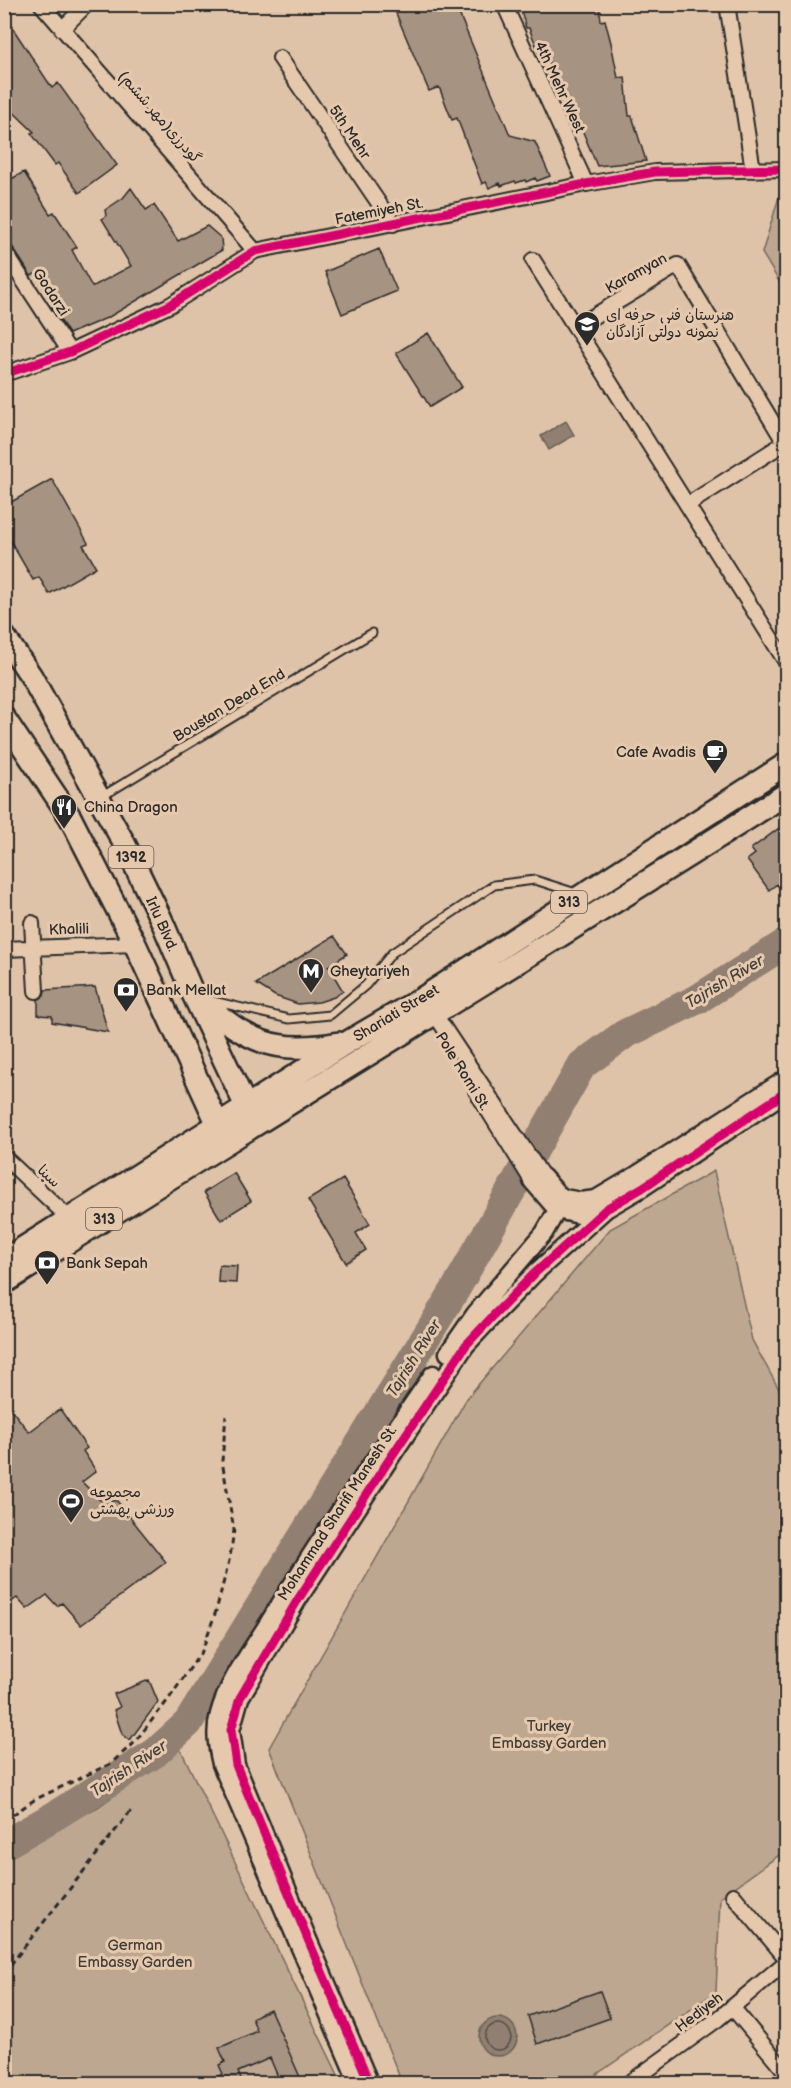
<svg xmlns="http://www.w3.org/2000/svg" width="791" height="2088" font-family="'Balsamiq Sans','Playpen Sans Arabic',sans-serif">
	<rect width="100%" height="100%" fill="#dfc3a8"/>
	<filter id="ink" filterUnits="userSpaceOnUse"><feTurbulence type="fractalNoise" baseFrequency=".0167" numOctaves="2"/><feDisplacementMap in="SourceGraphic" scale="12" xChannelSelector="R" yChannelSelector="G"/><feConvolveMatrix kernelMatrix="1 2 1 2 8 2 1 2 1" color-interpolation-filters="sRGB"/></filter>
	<g filter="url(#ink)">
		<!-- green -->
		<path fill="#bda791" stroke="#74695e" stroke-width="1.5" d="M782 187H786V293L762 253Z
			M714 1171 752 1340 786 1402V1850L720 1898 716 1992 584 2083H402L269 1748 467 1398 610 1229Z
			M180 1748 342 2083 5 2084V1854L98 1807Z"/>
		<!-- water -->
		<path fill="#918071" stroke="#685e55" stroke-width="1.5" d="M566 421 574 435 549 450 541 436Z
			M479 2037a19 19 0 1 1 38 0a19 19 0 1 1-38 0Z"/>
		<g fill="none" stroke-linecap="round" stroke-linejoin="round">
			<!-- shore -->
			<path stroke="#544d47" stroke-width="1.5" d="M485 2037a13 13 0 1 1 26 0a13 13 0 1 1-26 0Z"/>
			<!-- river -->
			<path stroke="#918071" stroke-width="30" d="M4 1845 56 1815 155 1753 188 1723 455 1290 582 1065 625 1034 698 999 786 943"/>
		</g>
		<!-- building -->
		<path fill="#a79381" stroke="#2b2b2b" stroke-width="1.5" d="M392 4H455L510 135 535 142 550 176 537 181 535 178 526 182 525 180 516 183 515 181 501 186 500 183 489 188 486 182 482 184 457 118 452 120 439 87 429 91Z
			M519 4H599L601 21 605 20 611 43 618 78 625 77 629 116H632L646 161 597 166 576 115 571 116 559 82H557L545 54 540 55 529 28H526Z
			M4 15 52 88 58 83 117 165 79 193 58 163 55 165 31 133 34 132 4 103Z
			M24 172 50 214 54 212 77 247 72 250 92 287 131 266 102 219 106 216 105 210 123 198 131 188 146 210 154 205 178 241 207 226 221 238 222 250 109 317 69 334 52 307H53L37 273 31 276 12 246 4 242V183Z
			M379 249 397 291 342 314 325 272Z
			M428 333 462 387 430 407 396 353Z
			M52 479 88 543 83 545 96 567 49 594 39 577 33 580 4 530V506Z
			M786 823V898L777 884 769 890 747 860 755 854 751 849Z
			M334 936 347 954 328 966 343 991 334 997 319 1002 298 1004 275 996 256 984Z
			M95 987 108 1032 52 1022V1016L38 1015V1000L44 996 45 990Z
			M234 1173 251 1201 221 1220 204 1192Z
			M343 1179 370 1224 356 1233 366 1250 346 1263 308 1200Z
			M219 1265 237 1266 236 1283 218 1282Z
			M4 1400 29 1432 60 1409 87 1448 83 1451 96 1471 82 1482 100 1500 117 1501 166 1562 81 1625 62 1603 57 1606 47 1595 27 1609 17 1598 4 1607Z
			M149 1680 158 1702 130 1740 122 1734 114 1710 120 1707 114 1694Z
			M600 1991 610 2018 537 2044 528 2016Z
			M270 2009 303 2084H281L270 2058 238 2072 243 2084H200L223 2074 219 2065 225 2062 219 2048 257 2031 252 2018Z"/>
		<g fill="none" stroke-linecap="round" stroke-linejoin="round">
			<!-- service casing -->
			<g stroke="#2b2b2b" stroke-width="11">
				<path id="service" d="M101 797 372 633
					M213 1001 289 1019 330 1015 366 985 392 953 494 885 535 880 576 893"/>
			</g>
			<!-- minor casing -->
			<g stroke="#2b2b2b" stroke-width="18">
				<path id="minor" d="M41 4 255 251
					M504 4 586 184
					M727 4 753 170
					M62 29 87 4
					M280 58 393 224
					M4 251 70 352
					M533 260 786 662
					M576 327 678 265 785 443
					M4 374 70 352 170 305 255 251 586 184 655 172 786 169
					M687 505 786 442
					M32 923 36 991
					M4 949 135 944
					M430 1014 438 1019 543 1177
					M476 1091 532 1181
					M4 1157 69 1218
					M733 1895 786 1958
					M732 2007 786 2072
					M628 2084 718 2019 786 1962"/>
			</g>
			<!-- tertiary casing -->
			<g stroke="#2b2b2b" stroke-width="21">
				<path id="tertiary" d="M543 1177 558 1194 564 1198 581 1201 596 1199 633 1177 786 1079
					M532 1181 557 1210 579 1215 606 1209
					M448 1353 475 1314 544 1233 564 1198
					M353 2071 221 1764C217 1747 214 1731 219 1714 228 1681 251 1651 269 1622 320 1537 377 1456 433 1374
					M370 2084 307 1937 236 1765 231 1730 240 1698 297 1601 385 1466 466 1345 494 1315 535 1273 606 1209 642 1188 786 1092"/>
			</g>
			<!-- primary casing -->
			<g stroke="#2b2b2b" stroke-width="26">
				<path id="primary" d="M4 636 31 676 124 843 161 919 193 994 252 1119
					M4 718 70 817 135 944 214 1116 226 1136
					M199 999C248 1042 274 1055 339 1043
					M4 1260 351 1040 421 999 786 764
					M4 1283C263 1117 527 959 786 794"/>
			</g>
			<!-- path -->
			<path stroke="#2b2b2b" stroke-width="3" stroke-dasharray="6 4.5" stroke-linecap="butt" d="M4 1821 34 1800 110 1764 133 1744 168 1700 202 1651 216 1611 230 1557 234 1530 222 1461 226 1416
				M4 1973 133 1808"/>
			<!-- service -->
			<use href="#service" stroke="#e6c9ad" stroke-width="7"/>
			<!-- minor -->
			<use href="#minor" stroke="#e6c9ad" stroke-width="14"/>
			<!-- tertiary -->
			<use href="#tertiary" stroke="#e6c9ad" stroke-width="16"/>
			<!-- primary -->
			<use href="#primary" stroke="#e6c9ad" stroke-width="21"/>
			<!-- cycleway casing -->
			<g stroke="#e6c9ad" stroke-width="13">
				<path id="cycleway" d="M4 374 70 352 170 305 255 251 586 184 655 172 786 169
					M370 2084 307 1937 236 1765 231 1730 240 1698 297 1601 385 1466 466 1345 494 1315 535 1273 606 1209 642 1188 786 1092"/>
			</g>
			<!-- cycleway -->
			<use href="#cycleway" stroke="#d6006c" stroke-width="9"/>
		</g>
	</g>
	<!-- icons -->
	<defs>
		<g id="school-pin" transform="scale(1.35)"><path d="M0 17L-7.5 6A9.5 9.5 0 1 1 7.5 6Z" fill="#2b2b2b" stroke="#e6c9ad"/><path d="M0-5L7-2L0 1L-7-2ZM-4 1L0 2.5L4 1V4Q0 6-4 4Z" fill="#fff"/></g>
		<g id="cafe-pin" transform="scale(1.35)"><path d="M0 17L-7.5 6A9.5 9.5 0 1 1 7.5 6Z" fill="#2b2b2b" stroke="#e6c9ad"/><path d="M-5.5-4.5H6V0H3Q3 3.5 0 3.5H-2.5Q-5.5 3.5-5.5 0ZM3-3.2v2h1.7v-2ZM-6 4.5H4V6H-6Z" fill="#fff"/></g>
		<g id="restaurant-pin" transform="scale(1.35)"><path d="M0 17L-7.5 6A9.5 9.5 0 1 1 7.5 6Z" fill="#2b2b2b" stroke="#e6c9ad"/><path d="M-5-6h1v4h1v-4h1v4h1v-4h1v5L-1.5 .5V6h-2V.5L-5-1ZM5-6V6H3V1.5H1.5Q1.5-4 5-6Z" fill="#fff"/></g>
		<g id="metro-pin" transform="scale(1.35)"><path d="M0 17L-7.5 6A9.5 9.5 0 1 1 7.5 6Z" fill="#2b2b2b" stroke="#e6c9ad"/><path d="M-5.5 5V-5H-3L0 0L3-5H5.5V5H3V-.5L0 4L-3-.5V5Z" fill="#fff"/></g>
		<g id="bank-pin" transform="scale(1.35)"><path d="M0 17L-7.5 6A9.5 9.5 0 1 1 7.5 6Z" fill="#2b2b2b" stroke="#e6c9ad"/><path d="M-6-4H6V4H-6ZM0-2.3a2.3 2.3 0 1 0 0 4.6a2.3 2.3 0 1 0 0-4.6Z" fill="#fff"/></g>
		<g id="stadium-pin" transform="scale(1.35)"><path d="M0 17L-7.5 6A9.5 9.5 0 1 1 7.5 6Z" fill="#2b2b2b" stroke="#e6c9ad"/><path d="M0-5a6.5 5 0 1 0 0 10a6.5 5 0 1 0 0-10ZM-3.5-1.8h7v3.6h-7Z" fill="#fff"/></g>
	</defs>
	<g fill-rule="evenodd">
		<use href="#school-pin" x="587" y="324"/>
		<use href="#cafe-pin" x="715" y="752"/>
		<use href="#restaurant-pin" x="64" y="807"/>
		<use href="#metro-pin" x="311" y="971"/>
		<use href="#bank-pin" x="126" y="990"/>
		<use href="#bank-pin" x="47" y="1263"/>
		<use href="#stadium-pin" x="71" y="1501"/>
	</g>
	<g text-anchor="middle" stroke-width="6" stroke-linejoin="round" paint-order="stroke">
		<!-- shield labels -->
		<g fill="#e6c9ad" stroke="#635a52" stroke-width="1.5">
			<rect x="108.5" y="846" width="45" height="22" rx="4.5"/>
			<rect x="551" y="891" width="36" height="22" rx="4.5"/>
			<rect x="86" y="1208" width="36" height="22" rx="4.5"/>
		</g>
		<g font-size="14" font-weight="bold" fill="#2b2b2b">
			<text x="131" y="862">1392</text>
			<text x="569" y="907">313</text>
			<text x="104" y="1224">313</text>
		</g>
		<!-- street labels -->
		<g font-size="15" fill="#2b2b2b" stroke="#e6c9ad">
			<text transform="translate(560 87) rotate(65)" y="5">4th Mehr West</text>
			<text transform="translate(160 117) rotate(49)" y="5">گودرزی(مهر ششم)</text>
			<text transform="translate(350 132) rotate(56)" y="5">5th Mehr</text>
			<text transform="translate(379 211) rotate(-11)" y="5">Fatemiyeh St.</text>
			<text transform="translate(636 273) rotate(-29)" y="5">Karamyan</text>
			<text transform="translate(51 292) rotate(57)" y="5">Godarzi</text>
			<text transform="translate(229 705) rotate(-31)" y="5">Boustan Dead End</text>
			<text transform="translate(162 924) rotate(66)" y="5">Irlu Blvd.</text>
			<text transform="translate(69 929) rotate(-2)" y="5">Khalili</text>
			<text transform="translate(396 1013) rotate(-31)" y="5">Shariati Street</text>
			<text transform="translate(463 1071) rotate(58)" y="5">Pole Romi St.</text>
			<text transform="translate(49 1176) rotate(43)" y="5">سینا</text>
			<text transform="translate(337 1513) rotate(-57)" y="5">Mohammad Sharifi Manesh St.</text>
			<text transform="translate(699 2012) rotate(-37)" y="5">Hediyeh</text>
		</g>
		<!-- poi labels -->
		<g font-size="15" fill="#2b2b2b" stroke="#e6c9ad" text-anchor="start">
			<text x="606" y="320">هنرستان فنی حرفه ای<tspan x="606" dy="17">نمونه دولتی آزادگان</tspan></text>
			<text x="696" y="757" text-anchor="end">Cafe Avadis</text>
			<text x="84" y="812">China Dragon</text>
			<text x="330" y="976">Gheytariyeh</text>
			<text x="146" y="995">Bank Mellat</text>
			<text x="66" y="1268">Bank Sepah</text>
			<text x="90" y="1497">مجموعه<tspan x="90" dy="17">ورزشی بهشتی</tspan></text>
		</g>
		<!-- park labels -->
		<g font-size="15" fill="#413e3a" stroke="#e6c9ad">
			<text x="549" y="1731">Turkey<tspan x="549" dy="17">Embassy Garden</tspan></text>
			<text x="135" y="1950">German<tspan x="135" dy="17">Embassy Garden</tspan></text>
		</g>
		<!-- water labels -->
		<g font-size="16" font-style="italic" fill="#44403c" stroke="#e6c9ad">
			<text transform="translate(724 981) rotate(-31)" y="6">Tajrish River</text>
			<text transform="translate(413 1358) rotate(-58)" y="6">Tajrish River</text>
			<text transform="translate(128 1768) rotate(-34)" y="6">Tajrish River</text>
		</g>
	</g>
	<!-- margin -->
	<rect width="791" height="2088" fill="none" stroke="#e6c9ad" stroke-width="24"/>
	<rect x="12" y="12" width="767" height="2064" fill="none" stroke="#2b2b2b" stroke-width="2" filter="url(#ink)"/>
</svg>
